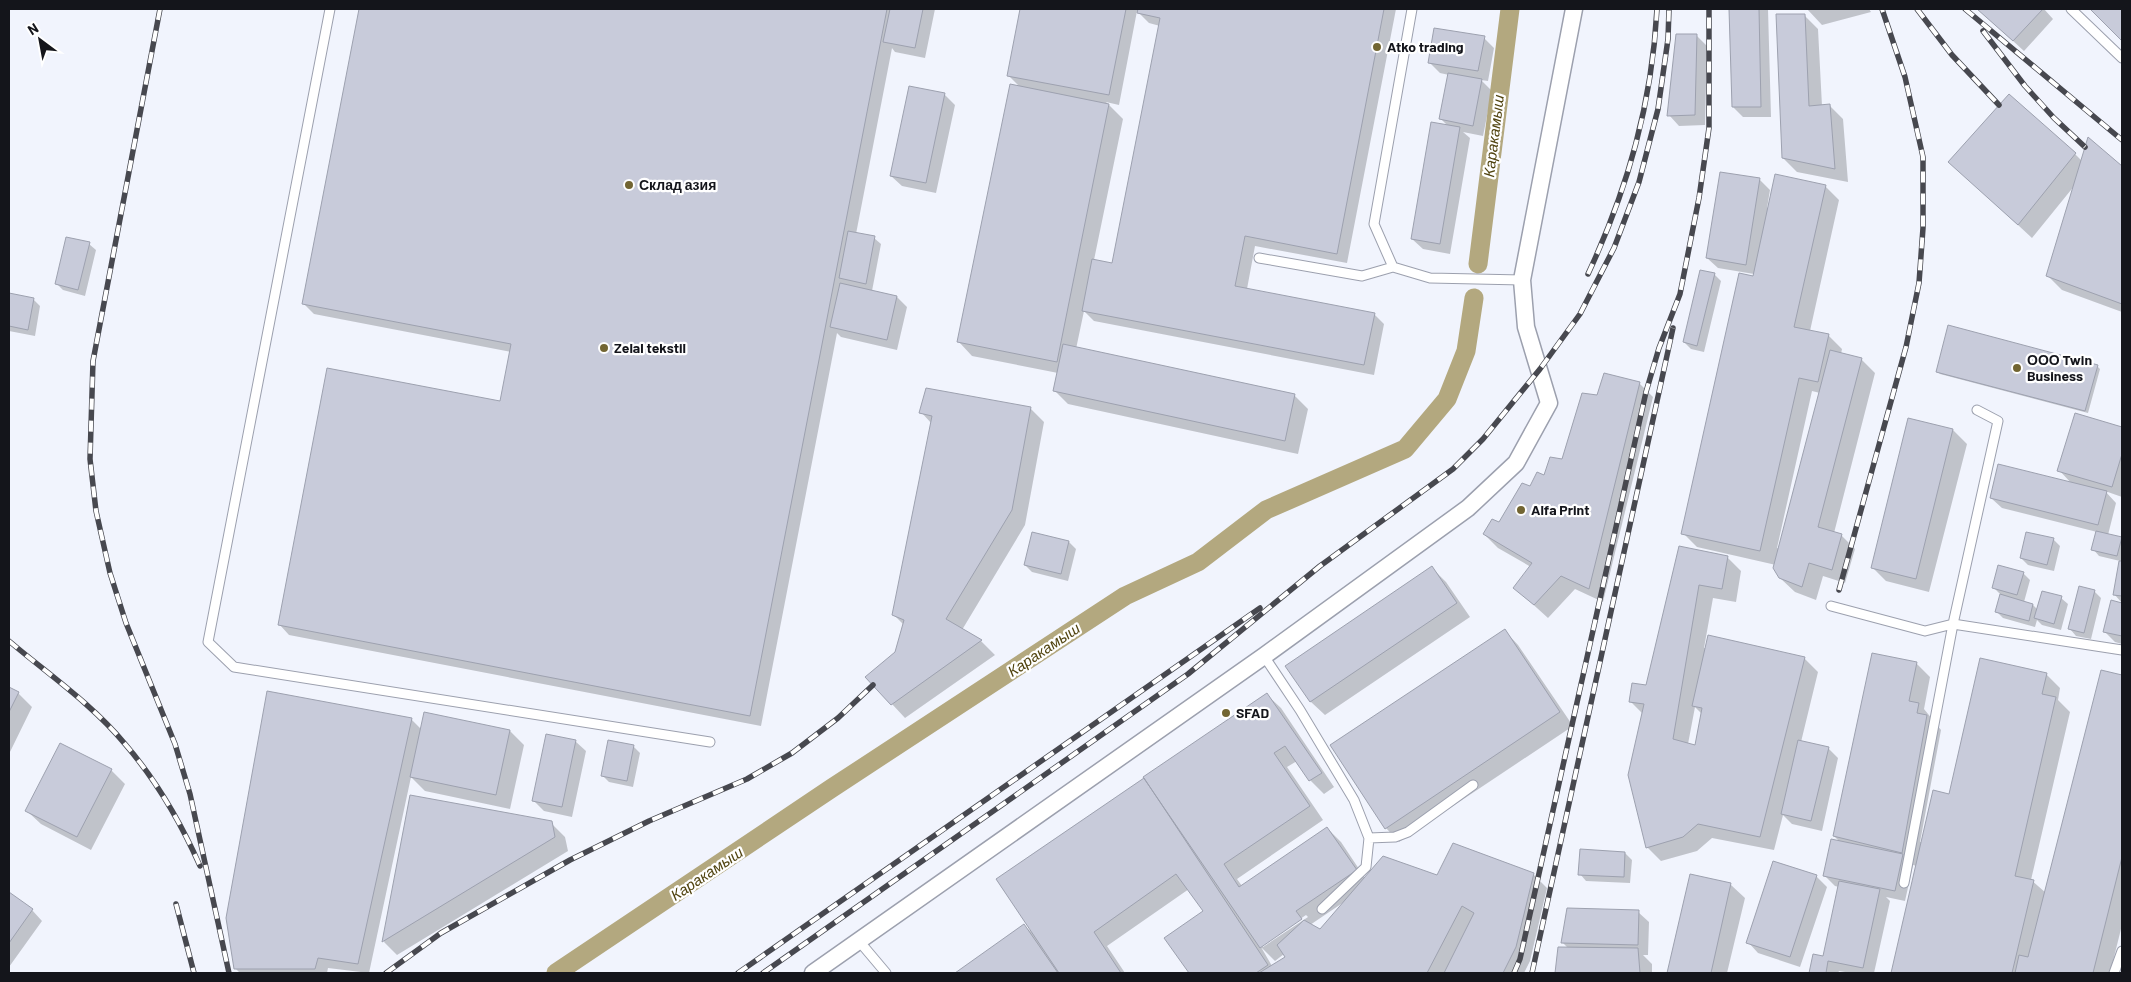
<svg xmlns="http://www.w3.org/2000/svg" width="2131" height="982" font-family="Barlow,sans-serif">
	<rect width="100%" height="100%" fill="#f1f4fd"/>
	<!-- shadow -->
	<path fill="#0003" fill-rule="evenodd" d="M360 9H935L925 58 895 52 892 48 856 234 874 238 881 244 872 291 897 297 907 307 897 350 841 337 837 333 761 726 289 635 279 624 501 402 511 352 314 314 303 303Z
		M1021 9H1396L1347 263 1255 246 1247 289 1374 314 1384 324 1374 375 1094 321 1084 311 1076 349 1294 395 1308 409 1298 454 1068 404 1054 390 1058 373 972 356 959 342 1021 88 1009 76ZM1137 11 1149 23 1160 26 1113 264 1094 260 1123 119 1106 102 1119 105Z
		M1730 9H1768L1771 117H1743L1733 107Z
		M1807 9H1869L1871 12 1822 25Z
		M1978 9H2044L2053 19 2024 51Z
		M2092 9H2122V39Z
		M1804 15 1818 29 1822 106 1829 105 1843 119 1848 182 1797 172 1783 158Z
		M1697 36 1707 46 1705 125 1679 126 1669 115Z
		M1484 38 1494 48 1488 81 1481 80 1492 91 1483 136 1463 132 1470 138 1450 254 1423 249 1412 239 1448 126 1441 119 1449 75 1440 73 1430 63Z
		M944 94 955 105 936 193 902 186 891 176Z
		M2089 139 2122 168V312L2062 290 2048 276 2075 185 2032 238 1950 162 2075 154 2082 161Z
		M1759 179 1770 190 1767 208 1825 186 1839 200 1810 331 1828 335 1842 349 1841 354 1861 359 1875 373 1834 533 1841 535 1855 549 1845 583 1823 576 1816 600 1795 592 1780 578 1776 565 1697 547 1683 533 1754 274 1718 268 1707 258ZM1812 391 1820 393 1780 549 1777 548Z
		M89 244 96 250 85 296 63 290 56 283Z
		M1714 274 1721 281 1704 352 1691 349 1684 342Z
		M9 294 33 299 40 306 35 336 9 331Z
		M2097 366 2100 369 2088 413 1940 374 1937 371Z
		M1639 383 1653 397 1603 602 1575 589 1548 618 1515 588 1531 567 1498 548 1484 534 1499 524 1531 488 1563 461 1598 397Z
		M1030 408 1044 422 1025 525 962 630 981 641 995 655 905 718 892 704 896 653 904 625 894 615 932 424 921 412Z
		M2076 414 2122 428V497L2105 491 2116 503 2108 535 2122 539V603L2114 594 2120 561 2099 556 2093 549 2097 532 2002 508 1991 498 2072 484 2059 470Z
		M1953 430 1967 444 1929 592 1886 581 1872 567Z
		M1033 534 1069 542 1076 549 1068 581 1032 572 1025 565Z
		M2053 539 2060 546 2054 571 2028 565 2021 558Z
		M1680 548 1727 557 1741 571 1736 602 1713 598 1704 648 1804 658 1818 672 1801 742 1828 748 1838 758 1822 831 1792 824 1783 815 1774 850 1712 838 1697 851 1661 861 1647 847 1643 714 1630 701 1647 686ZM1695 707 1702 714 1696 746 1688 744Z
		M1432 568 1446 582 1470 617 1325 715 1311 702 1287 666Z
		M2023 573 2030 580 2024 602 2033 605 2038 610 2061 598 2068 604 2061 630 2042 625 2037 620 2035 627 2003 618 1996 611 2001 595 1993 587Z
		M2094 591 2101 598 2091 639 2076 636 2070 629Z
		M2112 601 2122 604V644L2115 642 2105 632Z
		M1505 631 1518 645 1573 726 1399 842 1386 828Z
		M1916 663 1930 677 1924 709 1941 730 1920 842H1922L1950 795 2046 674 2060 688 2058 700 2070 712 2031 880 2046 893 2102 671 2122 676V925L2110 973H1892L1917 866 1913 865 1905 901 1886 897 1890 901 1874 973H1851L1839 971 1838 973H1810L1814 956 1824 958 1839 887 1835 886 1824 875 1840 842 1834 836Z
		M9 688 18 693 32 707 9 754Z
		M1267 695 1281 708 1334 787 1324 794 1310 780 1297 761 1287 767 1323 820 1237 879 1242 886 1327 828 1341 842 1365 878 1533 874 1547 888 1530 961 1524 973H1191L1166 938 1205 911 1189 889 1107 946 1125 973H957L1024 926 1034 934 997 879ZM1344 902 1320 931 1310 925ZM1306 915 1308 917 1263 947 1261 946ZM1261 947 1275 961 1284 954 1286 957 1272 966Z
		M411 719 422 730 510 731 524 745 510 809 425 791 411 777 369 973 328 968 327 973H240L235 968Z
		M575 741 586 751 572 817 544 811 534 801Z
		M61 744 111 770 125 784 91 850 41 824 27 811Z
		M633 746 640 753 633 787 609 782 602 775Z
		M411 797 551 823 565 837 568 851 397 955 384 942Z
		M1625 853 1632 860 1630 883 1586 881 1580 874Z
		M1691 875 1731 885 1745 898 1727 973H1668Z
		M1816 876 1827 887 1800 967 1758 953 1748 942Z
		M9 893 32 910 42 921 9 967Z
		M1638 912 1649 922 1648 955H1643L1652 964V973H1557L1559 948H1568L1563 943Z"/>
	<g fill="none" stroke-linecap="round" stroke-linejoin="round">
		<!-- canal -->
		<path stroke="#b3a87f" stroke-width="19" d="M1478 264 1510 9
			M556 973 832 788 1125 596 1198 562 1266 510 1405 449 1447 399 1466 351 1474 298"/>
	</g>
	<!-- building -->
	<path fill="#c8cbda" stroke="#9da1af" d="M359 9H887L750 716 278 625 327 368 500 401 511 344 302 304Z
		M890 9H923L915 48 883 42Z
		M1020 9H1126L1109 95 1007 76Z
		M1138 9H1384L1337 254 1245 236 1235 286 1375 313 1364 365 1082 311 1092 259 1112 263 1160 18 1137 13Z
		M1729 9H1759L1761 107H1732Z
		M1977 9H2043L2013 41Z
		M2090 9H2122V41Z
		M1776 14H1805L1809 106 1830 104 1835 169 1782 158Z
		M1434 28 1485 36 1478 71 1428 63Z
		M1676 34H1697L1695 115 1667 116Z
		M1448 73 1482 79 1473 126 1439 119Z
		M1010 84 1109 104 1057 362 957 342Z
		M909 86 945 93 926 183 890 176Z
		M2009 94 2076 153 2018 225 1948 162Z
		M1431 122 1460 127 1440 244 1411 239Z
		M2088 137 2122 166V304L2046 276Z
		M1720 172 1760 178 1746 265 1706 258Z
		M1775 174 1826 185 1794 327 1829 334 1818 382 1799 378 1760 551 1681 534 1739 273 1753 276Z
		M848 231 875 236 866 284 839 278Z
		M66 237 90 242 78 290 55 284Z
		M1700 270 1715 273 1697 346 1683 342Z
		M840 283 897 296 887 340 830 327Z
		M9 293 34 298 28 330 9 326Z
		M1948 325 2098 365 2085 411 1936 372Z
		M1063 344 1295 394 1285 441 1053 391Z
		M1830 350 1862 358 1818 527 1842 534 1832 570 1809 563 1802 587 1779 578 1773 568Z
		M1604 373 1640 382 1589 589 1561 576 1534 605 1513 588 1532 563 1483 534 1492 519 1499 522 1522 483 1530 486 1537 472 1544 475 1550 457 1562 459 1582 393 1597 395Z
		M926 388 1031 407 1012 510 946 619 982 640 891 705 865 677 895 652 904 620 892 615 932 416 919 413Z
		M2075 413 2122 427V454L2112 487 2057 471Z
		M1908 418 1953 429 1916 579 1871 568Z
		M1998 464 2107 491 2098 525 1990 498Z
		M2096 531 2122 537 2117 556 2091 550Z
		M1032 532 1069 541 1061 574 1024 565Z
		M2026 532 2054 538 2047 565 2020 558Z
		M1679 546 1728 556 1722 589 1699 585 1673 739 1695 745 1702 708 1692 706 1708 635 1805 657 1760 837 1698 824 1683 837 1646 848 1628 775 1644 704 1629 702 1632 683 1646 685Z
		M2119 561H2122V596L2113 595Z
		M1998 565 2024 572 2017 595 1992 588Z
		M1432 566 1457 603 1310 702 1285 666Z
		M2079 586 2095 590 2084 633 2068 629Z
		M2042 591 2062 596 2054 624 2034 618Z
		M2000 594 2033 604 2029 621 1995 612Z
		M2111 600 2122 603V636L2103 632Z
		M1505 629 1560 712 1385 829 1330 745Z
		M1872 653 1917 662 1909 701 1919 703 1917 713 1927 715 1902 853 1833 836Z
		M1980 658 2047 673 2042 694 2056 697 2015 876 2034 880 2012 973H1891L1933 790 1949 794Z
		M2101 670 2122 675V857L2093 973H2015L2019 955 2028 957Z
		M9 687 19 692 9 712Z
		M267 691 412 718 358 964 318 958 315 969H234L226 918Z
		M1267 693 1322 773 1309 781 1285 746 1274 753 1310 806 1224 864 1239 887 1327 827 1357 870 1296 911 1302 919 1260 948 1143 777Z
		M424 712 510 730 496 795 410 777Z
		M546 734 576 740 562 807 532 801Z
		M608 740 634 745 627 781 601 776Z
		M1798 740 1829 747 1811 821 1781 814Z
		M60 743 112 769 77 837 25 811Z
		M1144 778 1268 965 1256 973H1189L1164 938 1203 911 1176 874 1094 932 1121 973H1059L996 879Z
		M410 795 552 821 555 837 382 942Z
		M1831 839 1903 854 1895 891 1823 876Z
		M1453 843 1534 873 1516 947 1503 973H1444L1474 913 1462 906 1427 973H1259L1285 957 1277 945 1304 920 1320 929 1383 856 1437 875Z
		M1580 849 1625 852 1624 877 1578 875Z
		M1773 861 1817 875 1790 957 1746 943Z
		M1690 874 1731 883 1711 973H1667Z
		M1839 881 1880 889 1863 968 1828 961 1826 973H1809L1813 954 1823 956Z
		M9 892 33 909 9 943Z
		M1567 908 1639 910 1638 945 1561 943Z
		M1024 924 1058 973H955Z
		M1558 947 1638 948 1640 973H1555Z"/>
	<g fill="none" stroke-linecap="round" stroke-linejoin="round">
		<!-- service casing -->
		<g stroke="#9ca0ae" stroke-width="11">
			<path id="service" d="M330 9 208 642 234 667 710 742
				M1412 9 1374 224 1393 267 1430 278 1522 280
				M2071 9 2122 58
				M1259 258 1362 276 1393 267
				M1831 606 1925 631 1953 624 2122 650
				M1264 656 1300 710 1354 800 1369 838 1366 867 1322 909
				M1369 838 1395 837 1408 832 1473 785
				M1904 883 1953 624 1998 421 1977 410
				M859 941 886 973
				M2114 973 2122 951"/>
		</g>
		<!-- minor casing -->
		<g stroke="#9ca0ae" stroke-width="19">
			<path id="minor" d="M813 973 1264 656 1468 508 1516 463 1549 403 1526 327 1522 280 1574 9"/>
		</g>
		<!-- service -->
		<use href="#service" stroke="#fff" stroke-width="9"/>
		<!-- minor -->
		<use href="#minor" stroke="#fff" stroke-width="16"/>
		<!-- rail casing -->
		<g stroke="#47484f" stroke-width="5.5">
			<path id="rail" d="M160 9 93 361 90 459 96 511 110 573 126 623 175 744 190 794 229 973
				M1917 9 1952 55 1999 105
				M1965 9 2122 140
				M1983 31 2025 86 2054 118 2085 147
				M1588 274C1628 188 1652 103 1657 9
				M1839 590 1906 347 1919 283 1923 228V157L1905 77 1882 9
				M9 641C48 674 92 704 125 744 156 780 181 823 200 866
				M176 904 194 973
				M386 973 441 933 570 860 649 821 747 779 792 753 838 718 873 685
				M738 973 1260 608
				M763 973 1188 674 1320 566 1453 469 1483 439 1540 369 1580 314 1614 248 1639 182 1658 109 1668 39 1669 9
				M1514 973 1520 959 1646 392 1659 348 1680 294 1699 198 1709 128V9
				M1532 973 1673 328"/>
		</g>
		<!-- rail -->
		<use href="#rail" stroke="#fff" stroke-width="4" stroke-dasharray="11" stroke-linecap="butt"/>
	</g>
	<!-- markers -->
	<g fill="#726532" stroke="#fff" stroke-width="2">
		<circle cx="1377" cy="47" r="5"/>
		<circle cx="629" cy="185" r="5"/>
		<circle cx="604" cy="348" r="5"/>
		<circle cx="2017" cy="368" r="5"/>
		<circle cx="1521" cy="510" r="5"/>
		<circle cx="1226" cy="713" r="5"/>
	</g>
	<g text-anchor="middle" stroke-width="4.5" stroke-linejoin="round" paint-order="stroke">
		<!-- poi labels -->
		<g font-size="14" font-weight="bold" fill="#14151b" stroke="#fff" text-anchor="start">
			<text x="1387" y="52">Atko trading</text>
			<text x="639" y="190">Склад азия</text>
			<text x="614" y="353">Zelal tekstil</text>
			<text x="2027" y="365">ООО Twin<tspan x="2027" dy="16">Business</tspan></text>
			<text x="1531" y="515">Alfa Print</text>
			<text x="1236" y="718">SFAD</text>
		</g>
		<!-- water labels -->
		<g font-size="15" font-style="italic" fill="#50430f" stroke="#fff">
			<text transform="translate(1494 136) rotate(-83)" y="5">Каракамыш</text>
			<text transform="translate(1044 650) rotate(-34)" y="5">Каракамыш</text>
			<text transform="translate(707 874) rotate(-34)" y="5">Каракамыш</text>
		</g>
	</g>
	<!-- border -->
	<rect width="2131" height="982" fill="none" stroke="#14151b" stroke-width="20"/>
	<!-- north arrow -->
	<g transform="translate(40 40) rotate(328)" stroke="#ffffff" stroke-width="4" paint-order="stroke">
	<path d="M0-4L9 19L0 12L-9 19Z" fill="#14151b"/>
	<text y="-8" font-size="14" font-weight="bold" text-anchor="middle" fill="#14151b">N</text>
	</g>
</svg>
